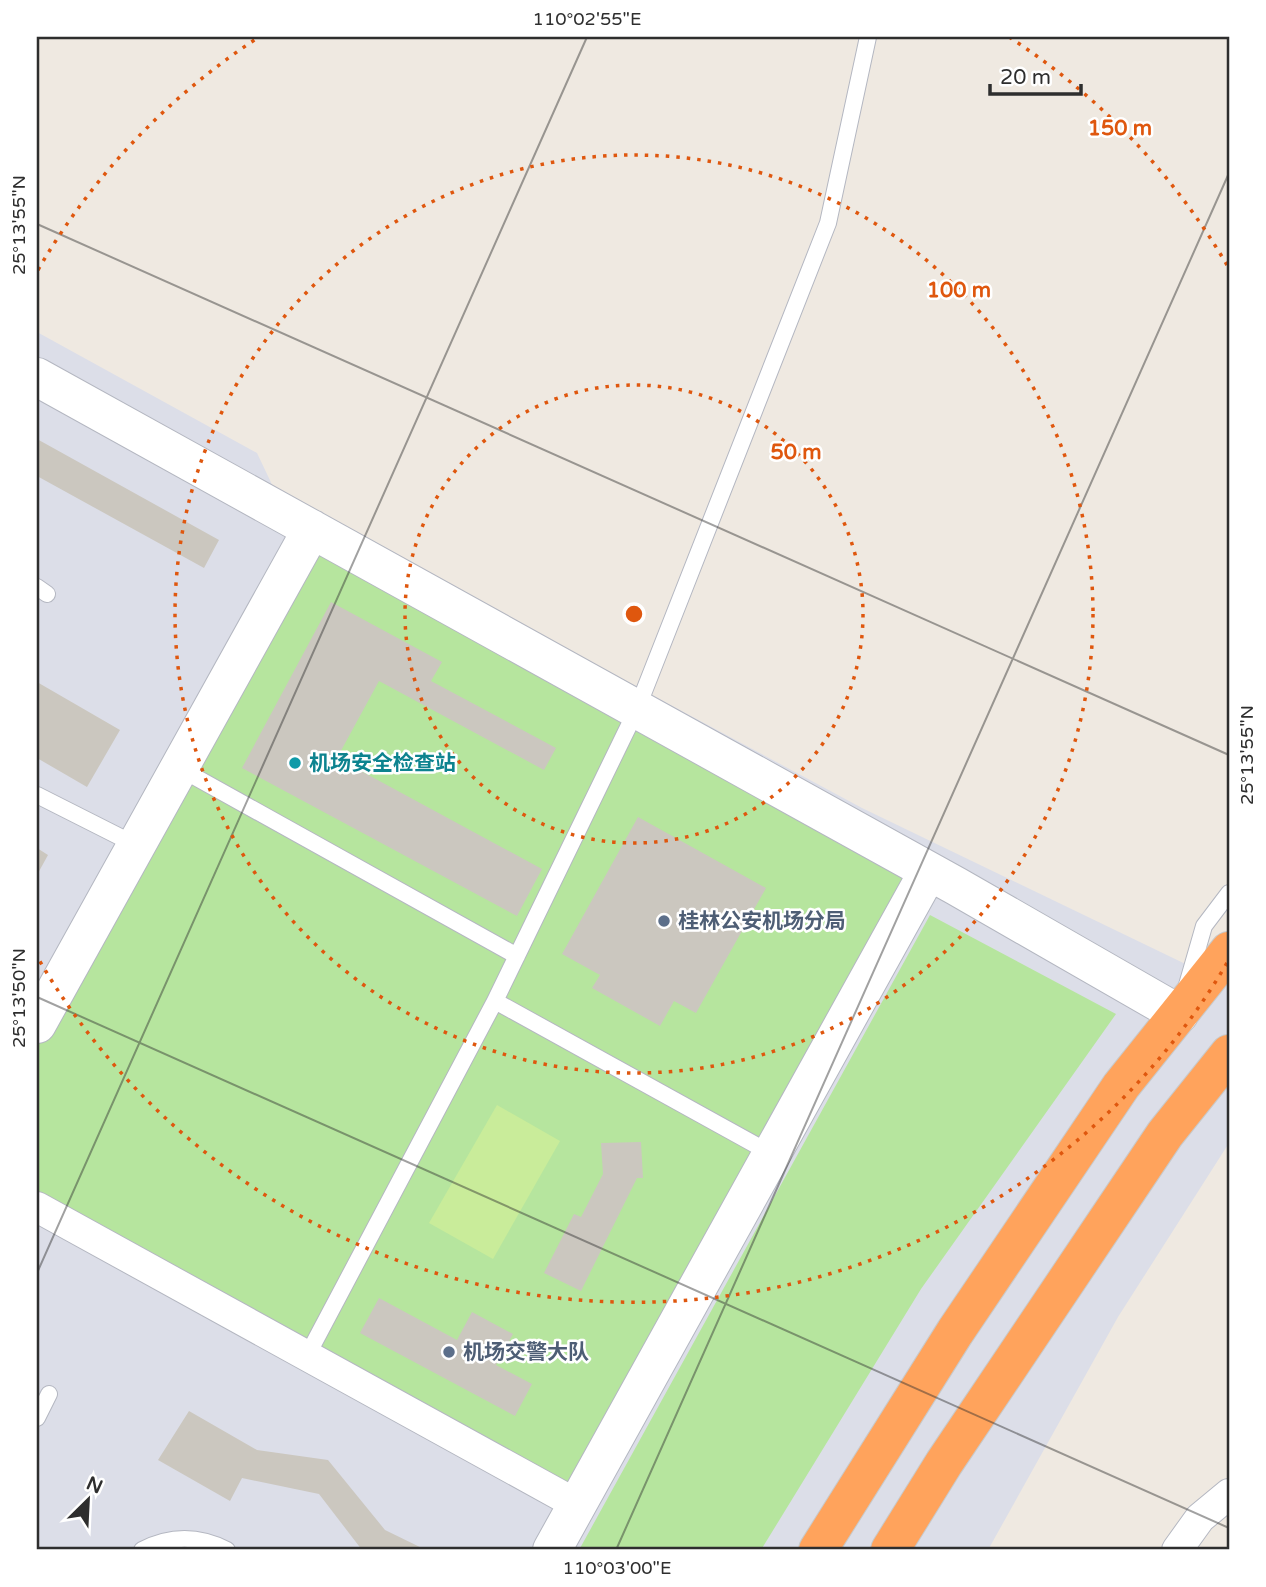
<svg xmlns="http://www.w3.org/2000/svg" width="1266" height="1587" font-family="'Varela Round','Noto Sans SC',sans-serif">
	<rect width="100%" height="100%" fill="#efe9e1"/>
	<!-- airport -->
	<path fill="#dcdee8" d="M37 332 257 453 276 493 862 808 1229 985V1143L1118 1317 988 1550H37Z"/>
	<!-- green -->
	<path fill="#b6e59e" d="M312 529 928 872 578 1505 37 1207V1024Z
		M930 915 1116 1014 921 1289 761 1550H579Z"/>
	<!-- pitch -->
	<path fill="#c9ec9a" d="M497 1105 560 1141 493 1259 429 1223Z"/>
	<!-- building -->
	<path fill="#cbc7bf" d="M37 439 219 540 204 568 37 476Z
		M331 602 442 662 431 681 556 748 544 770 379 681 337 758 542 869 517 916 242 768Z
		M37 682 120 730 87 787 37 758Z
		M638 817 766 888 696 1013 674 1001 660 1026 592 988 600 975 562 954Z
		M37 848 48 855 37 875Z
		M641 1142 643 1178H637L581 1291 544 1273 574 1214 581 1217 603 1174 601 1143Z
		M379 1298 457 1340 472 1312 513 1334 496 1365 532 1384 515 1416 360 1333Z
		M189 1411 257 1450 328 1460 385 1530 426 1550H362L319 1494 242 1478 230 1501 158 1460Z"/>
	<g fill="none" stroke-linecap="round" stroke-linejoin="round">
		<!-- lane casing -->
		<g stroke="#b4b7c1" stroke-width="18">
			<path id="lane" d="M37 587 47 594
				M179 768 517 956
				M37 795 136 845
				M1187 985 1204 926 1229 893
				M495 1001 772 1154
				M307 1356 495 1001 637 709 828 223 868 37
				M37 1418 49 1394
				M142 1550C171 1535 198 1535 227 1550"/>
		</g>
		<!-- street casing -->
		<g stroke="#b4b7c1" stroke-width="32">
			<path id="street" d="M37 1207 578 1505
				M1177 1550 1200 1518 1229 1494"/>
		</g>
		<!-- secondary casing -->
		<g stroke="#b4b7c1" stroke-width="40">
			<path id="secondary" d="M37 377 956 886 1179 1014
				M37 1024 312 529
				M552 1550 928 872"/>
		</g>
		<!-- highway casing -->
		<g stroke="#c9c9c9" stroke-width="40">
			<path id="highway" d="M818 1550 955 1332 1121 1086 1229 951
				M890 1550 944 1463 1165 1134 1229 1054"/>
		</g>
		<!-- lane -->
		<use href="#lane" stroke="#fff" stroke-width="16"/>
		<!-- street -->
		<use href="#street" stroke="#fff" stroke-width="30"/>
		<!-- secondary -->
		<use href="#secondary" stroke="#fff" stroke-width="38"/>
		<!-- highway -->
		<use href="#highway" stroke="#ffa35c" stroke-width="38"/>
	</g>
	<!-- ticks -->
	<path fill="none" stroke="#2e2e2e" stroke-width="2" stroke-opacity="0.45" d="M37 224 1229 755M37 997 1229 1528M37 1273 587 37M616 1550 1229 173"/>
	<!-- distance rings -->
	<g fill="none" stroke="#df570e" stroke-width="3.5" stroke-dasharray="3.5 7">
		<circle cx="634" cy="614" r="229"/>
		<circle cx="634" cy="614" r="459"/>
		<path d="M1227 963A688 688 0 0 1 38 958M38 270A688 688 0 0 1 259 37M1009 37A688 688 0 0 1 1227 265"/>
	</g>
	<!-- markers -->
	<circle fill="#0f9aa8" stroke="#fff" stroke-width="2.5" cx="295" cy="763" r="7"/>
	<g fill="#5c6f8a" stroke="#fff" stroke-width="2.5">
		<circle cx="664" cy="921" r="7"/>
		<circle cx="449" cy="1352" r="7"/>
	</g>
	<g text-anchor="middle" stroke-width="5" stroke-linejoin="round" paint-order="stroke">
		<!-- culture labels -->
		<g font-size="21" font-weight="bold" fill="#0d838f" stroke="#fff" text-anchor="start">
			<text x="309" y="770">机场安全检查站</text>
		</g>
		<!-- service labels -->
		<g font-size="21" font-weight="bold" fill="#4e5e75" stroke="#fff" text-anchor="start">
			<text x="678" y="928">桂林公安机场分局</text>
			<text x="463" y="1359">机场交警大队</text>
		</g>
	</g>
	<circle cx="634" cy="614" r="10" fill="#df570e" stroke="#fff" stroke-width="3.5"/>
	<g font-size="21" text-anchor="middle" font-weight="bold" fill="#df570e" stroke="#fff" stroke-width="5" stroke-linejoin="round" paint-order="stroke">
		<text x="1120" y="135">150 m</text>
		<text x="959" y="297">100 m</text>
		<text x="796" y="459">50 m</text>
	</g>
	<!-- border -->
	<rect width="1266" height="1587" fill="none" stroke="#ffffff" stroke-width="77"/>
	<!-- north arrow -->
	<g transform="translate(88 1500) rotate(24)" stroke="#ffffff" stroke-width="5" paint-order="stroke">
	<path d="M0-5L12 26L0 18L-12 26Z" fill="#2e2e2e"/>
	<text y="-10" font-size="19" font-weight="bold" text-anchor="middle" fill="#2e2e2e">N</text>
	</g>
	<!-- scale -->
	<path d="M990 84v10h91v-10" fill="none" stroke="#2e2e2e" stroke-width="3.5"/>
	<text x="1000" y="84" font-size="21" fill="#2e2e2e" stroke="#ffffff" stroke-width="5" paint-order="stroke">20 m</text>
	<rect x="38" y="38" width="1190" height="1510" fill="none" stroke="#2e2e2e" stroke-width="2.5"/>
	<g font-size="18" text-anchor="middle" fill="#2e2e2e">
		<text x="587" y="25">110°02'55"E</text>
		<text transform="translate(19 225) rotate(-90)" y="6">25°13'55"N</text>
		<text transform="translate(1247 755) rotate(-90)" y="6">25°13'55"N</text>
		<text transform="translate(19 998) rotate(-90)" y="6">25°13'50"N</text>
		<text x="617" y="1574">110°03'00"E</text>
	</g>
</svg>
